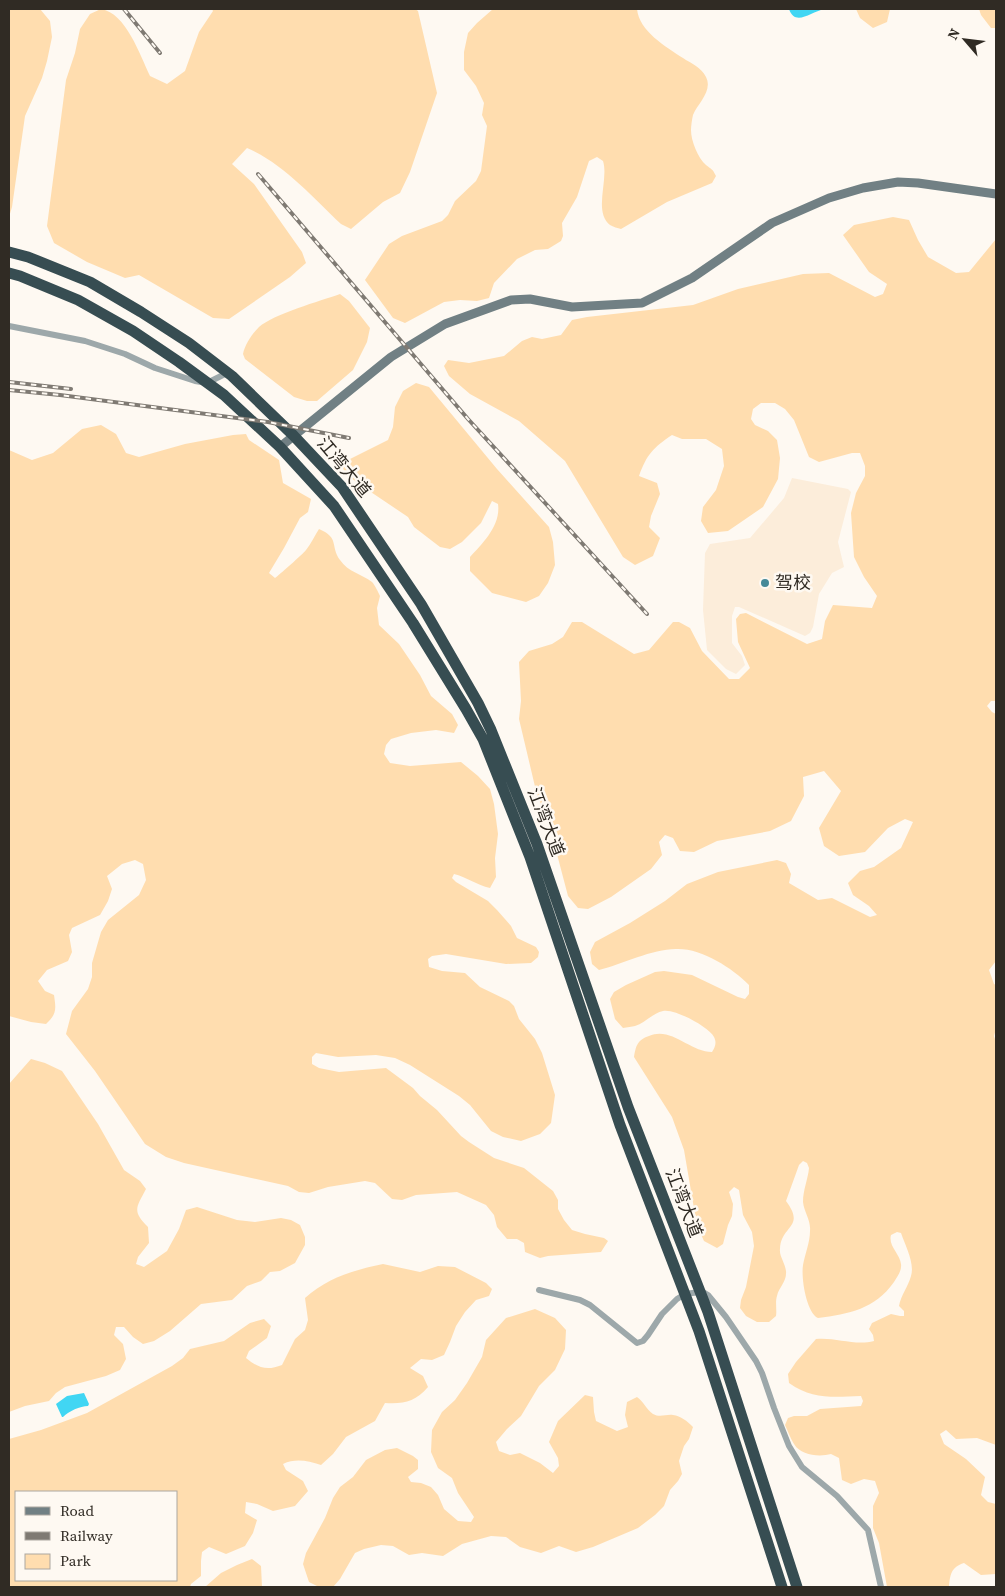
<svg xmlns="http://www.w3.org/2000/svg" width="1005" height="1596" font-family="'Source Serif 4','Noto Sans SC',serif">
	<rect width="100%" height="100%" fill="#fef9f2"/>
	<!-- built -->
	<path fill="#fcedda" d="M792 478 848 489 851 492 838 542 844 567 832 573 819 594 813 627 810 633 805 636 739 607H735L732 616V643L742 656 745 665 736 674 726 669 707 650 703 610 705 553 710 544 750 538 784 498Z"/>
	<!-- green -->
	<path fill="#ffddaf" fill-rule="evenodd" d="M9 9H40L50 21 52 37 47 61 42 78 25 116 12 207 9 217Z
		M101 9C126 13 140 55 150 76L167 84 185 71 199 32 213 11 212 9H415L418 11 437 93 410 172 400 193 383 202 351 229 341 224C312 197 284 164 247 148L232 164 254 184 302 252 306 263 290 277 229 319 213 318 139 275 125 278 87 262 54 243 47 226 66 80 75 53 80 29 90 14Z
		M493 9H637C639 31 666 47 683 58 692 64 701 67 706 77 713 91 698 103 693 115 692 119 691 126 691 130 691 141 698 158 706 165 712 170 712 168 716 176L712 183 667 202 621 229C618 228 613 227 610 225 593 211 609 180 603 161L597 157 589 161 577 197 562 223 563 236 561 241 548 249 535 250 517 259 494 283 489 298 477 301 460 300 444 302 405 323 393 318 365 280 389 244 402 236 442 221 448 215 455 201 476 181 481 171 487 126 482 115 484 103 476 86 464 70V52L468 33 477 23Z
		M856 9H890L887 22 873 28 860 18Z
		M979 9H996V28H991L981 15Z
		M893 217 909 220 918 240 928 257 956 273 969 272 996 239V701H991L987 706 992 712 996 714V961L989 970 994 984 996 985V1029L994 1036 996 1042V1445L977 1438 956 1439 946 1430 940 1434 944 1444 966 1459 985 1477 981 1495 988 1502 996 1504V1574L981 1575 964 1563C951 1567 950 1575 949 1587H887L879 1543 873 1528V1506L879 1493 875 1481 864 1479 851 1484 842 1480 839 1458 831 1454C820 1457 801 1456 794 1444 790 1438 788 1431 785 1425L788 1418 794 1416H807L820 1409 861 1406 863 1401 861 1396C834 1397 813 1400 789 1383L788 1374 796 1362 816 1339C835 1337 855 1346 874 1341L873 1335 869 1329 872 1323 891 1314 900 1316H904V1311L899 1306C901 1295 908 1287 911 1276 915 1263 905 1245 901 1233L897 1232 891 1235C888 1246 900 1254 901 1264 902 1271 897 1277 894 1282 875 1309 849 1314 818 1318 806 1312 801 1277 803 1265 805 1254 810 1242 810 1231 811 1220 804 1212 803 1202 803 1190 808 1179 809 1168L807 1163 803 1161 799 1165 786 1201C806 1228 781 1225 780 1249 779 1256 785 1263 786 1271 787 1282 779 1287 777 1296 775 1302 777 1310 776 1316L769 1322H757L746 1316 740 1308 741 1300 746 1287 754 1246 752 1232 743 1215 739 1190 734 1187 729 1192 733 1204 732 1216 728 1225 723 1244 717 1248 704 1241 697 1226 684 1150 672 1117 634 1057C636 1046 637 1040 649 1036 671 1026 690 1052 712 1052 715 1047 717 1043 714 1037 709 1027 674 1008 663 1011 653 1013 645 1023 635 1026 632 1027 627 1027 623 1028L615 1019 610 999 614 992 626 985 655 972 664 971 692 975 738 997 745 999 749 994V985C732 968 703 949 678 949 654 948 623 964 599 970L592 964 590 952 595 942 630 923 665 901 687 884 718 872 777 860 786 863 791 874 789 883 818 900 832 898 870 917 877 915 869 906 853 895 848 883 860 871 874 867 901 848 913 822 905 819 888 828 865 852 839 856 824 846 819 828 841 791 824 771 803 777 804 796 791 821 770 831 717 841 694 852 680 851 673 838 665 835 659 842 662 855 651 869 611 897 588 909 578 908 568 896 548 820 537 795 519 719 521 701 519 662 529 651 552 644 563 637 572 622H582L634 654 649 650 673 622H679L690 628 702 651 729 679H739L750 668 738 642 736 619 740 614 746 613 807 644 822 639 825 621 833 605 872 608 877 596 864 577 854 557 851 513 856 493 865 476V466L860 453H852L819 462 809 457 794 420 785 409 775 403H761L753 409 751 419 755 425 768 431 777 440 780 458 778 479 763 507 728 531 708 533 701 521 703 507 716 490 724 466 722 449 706 439H682L672 435C653 448 647 454 639 476L657 483 660 494 651 516 649 527 660 538 653 556 635 565 623 557 565 461 519 421 470 394 449 376 444 366 448 360 469 363 504 356 522 341 532 337 542 339 561 335 572 320 587 317 693 305 738 289 803 274 829 273 875 297 883 294 887 284 869 272 843 235 854 225Z
		M340 294 349 301 370 328 367 342 353 370 317 401H307L294 397 245 359 243 354C245 344 252 334 259 327 274 314 320 301 340 294Z
		M416 383 429 387 497 469 549 527 553 542 555 565 548 583 539 596 526 602 492 593 470 571V557C483 543 501 525 498 504L492 501 481 523 462 542 450 549 440 547 414 527 408 517 356 482 344 471 342 463 388 440 393 427 395 407 403 391Z
		M101 425 116 434 126 453 139 457 185 444 233 435 246 434 249 440 279 460 283 483 311 499 308 512 300 518 284 548 269 573 275 578C278 576 303 554 306 550 311 544 315 535 319 529 340 538 330 546 340 560 348 572 362 574 372 582 375 585 378 592 380 596L377 608 379 625 399 644 420 675 431 696 452 714 458 725 454 733 436 730 411 733 391 739 386 745 384 754 390 763 410 766 461 762 478 776 490 789 494 804 498 834 495 858 496 877 490 888C477 885 466 877 454 874L452 878 456 882 488 901 497 910 511 926 517 938 536 947 539 952 538 957 531 963 506 964 446 954 432 956 428 959 429 967 442 971 465 973 480 987 509 1001 514 1006 519 1019 535 1039 542 1053 555 1095 551 1123 540 1134 521 1141 503 1137 491 1131 470 1105 459 1096 410 1065 395 1058 376 1055 338 1057 316 1053 312 1057V1064L319 1068 339 1072 386 1068 413 1088 420 1096 437 1110 461 1136 469 1142 494 1158 524 1168 553 1191 558 1200V1209L564 1220 572 1230 585 1234 604 1238 608 1241 601 1252 548 1256 540 1258 525 1252 524 1243 517 1239H507L497 1227 494 1215 486 1205 457 1192 416 1195 402 1200 392 1199 375 1183 365 1181 328 1187 309 1193 299 1192 288 1186 184 1163 166 1157 145 1144 95 1071 66 1034 72 1011 88 989 92 977V963L101 932 108 920 139 895 146 880 143 864 135 860 122 864 107 876 112 889 108 901 100 915 72 928 69 935 72 952 68 961 47 970 38 981 45 991 54 995C56 1009 57 1014 46 1024L31 1022 9 1016V450L32 460 53 453 82 429Z
		M31 1059 45 1063 62 1071 98 1124 124 1170 140 1181 146 1189C136 1208 132 1211 148 1227L149 1243 138 1257 136 1264 144 1267 167 1251 179 1229 186 1210 197 1207 237 1220 255 1222 281 1218 291 1220 300 1225 305 1237V1245L295 1263 280 1271 270 1272 261 1281 247 1286 232 1300 201 1304 170 1331 154 1341 143 1344 133 1337 124 1327H116L114 1335 123 1344 126 1359 120 1370 106 1376 65 1387 56 1393 49 1401 25 1406 9 1412V1084Z
		M383 1264 420 1272 438 1266 455 1267 486 1283 492 1289 489 1296 476 1300 465 1312 456 1326 450 1342 444 1355 432 1360 421 1359 410 1368 423 1376 428 1387C415 1402 404 1404 385 1403L375 1421 346 1437 333 1454 321 1465C308 1461 296 1458 283 1464L286 1470 303 1481 308 1491 295 1506 273 1511 257 1504 246 1502 245 1513 257 1520 253 1533 245 1546 226 1554 209 1547 202 1552 201 1561V1576L191 1584 190 1587H9V1439L41 1430 87 1413 172 1366 183 1358 190 1349 224 1341 250 1323 264 1319 271 1326 267 1338 249 1351 246 1358C258 1368 267 1371 282 1365L295 1339 305 1330 308 1320 305 1298C327 1278 354 1270 383 1264ZM16 1492H176V1580H16Z
		M535 1309 555 1318 566 1330 565 1349 555 1370 539 1386 521 1416 507 1429 496 1442 499 1451 510 1455 520 1453 540 1463 553 1473 559 1466 558 1458 549 1442 558 1421 585 1395 593 1397 594 1412 596 1421 617 1431 628 1427 625 1415 627 1402 637 1397C643 1401 647 1410 653 1414 660 1418 666 1414 673 1415 681 1416 687 1421 693 1427L689 1439 684 1446 679 1461 682 1474 678 1481 670 1490 664 1506 655 1515 638 1528 593 1547 576 1552 559 1546 541 1553 520 1547 506 1537 491 1536 462 1544 443 1556 422 1553 409 1555 393 1546 381 1545 364 1549 355 1553 340 1579 333 1587H319L309 1582 303 1564 306 1553 325 1518 333 1498 340 1487 353 1477 366 1460 385 1450 397 1448 413 1456 418 1460V1469L408 1477 411 1482 421 1483 431 1487 438 1495 444 1509 458 1521 471 1522 474 1517 458 1493 452 1478 438 1468 431 1452 432 1430 442 1412 455 1400 467 1383 482 1357 486 1340 506 1318Z
		M252 1559 261 1566 262 1587H205L221 1573 237 1565Z"/>
	<!-- water -->
	<path fill="#41d6f3" d="M789 9H824C811 12 795 27 789 9Z
		M84 1393 89 1404 88 1406C80 1406 69 1411 63 1417H62L56 1404 67 1396Z"/>
	<g fill="none" stroke-linecap="round" stroke-linejoin="round">
		<!-- street -->
		<path stroke="#9da8aa" stroke-width="6" d="M9 326 85 341 125 354 155 368 195 381 207 383 227 373
			M539 1290 580 1300 590 1305 637 1343 643 1341 648 1335 662 1314 677 1299 685 1294 700 1292H703L708 1295 726 1317 756 1361 762 1373 774 1408 789 1446 802 1467 837 1496 868 1530 881 1587"/>
		<!-- secondary -->
		<path stroke="#718084" stroke-width="9" d="M280 447 391 357 445 324 511 300 530 299 572 307 642 303 692 278 772 223 829 198 863 188 898 182 918 183 996 194"/>
		<!-- highway -->
		<path stroke="#374d52" stroke-width="11" d="M9 252 28 257 90 282 141 312 189 343 232 376 293 435 342 487 421 604 478 703 491 730 537 844 628 1107 708 1312 797 1587
			M9 273 20 276 78 300 133 331 179 362 224 395 280 447 334 506 413 623 466 709 483 739 530 857 620 1125 699 1331 782 1587"/>
		<!-- rail casing -->
		<g stroke="#7f7a73" stroke-width="4">
			<path id="rail" d="M124 9 160 53
				M258 174 468 419 647 614
				M9 382 71 389
				M9 390 60 395 268 422 349 438"/>
		</g>
		<!-- rail -->
		<use href="#rail" stroke="#fef9f2" stroke-width="2" stroke-dasharray="5.5" stroke-linecap="butt"/>
	</g>
	<!-- markers -->
	<circle fill="#458998" stroke="#fef9f2" stroke-width="2" cx="765" cy="583" r="5"/>
	<g text-anchor="middle" stroke-width="5" stroke-linejoin="round" paint-order="stroke">
		<!-- street labels -->
		<g font-size="18" fill="#302b24" stroke="#fef9f2">
			<text transform="translate(344 467) rotate(50)" y="6">江湾大道</text>
			<text transform="translate(546 822) rotate(69)" y="6">江湾大道</text>
			<text transform="translate(684 1203) rotate(69)" y="6">江湾大道</text>
		</g>
		<!-- poi labels -->
		<g font-size="18" fill="#302b24" stroke="#fef9f2" text-anchor="start">
			<text x="775" y="589">驾校</text>
		</g>
	</g>
	<!-- border -->
	<rect width="1005" height="1596" fill="none" stroke="#302b24" stroke-width="20"/>
	<!-- legend -->
	<rect x="15" y="1491" width="162" height="90" fill="#fef9f2" stroke="#aca7a0"/>
	<rect x="25" y="1507" width="25" height="8" fill="#718084" stroke="#aca7a0"/>
	<text x="60" y="1516" font-size="15" fill="#302b24">Road</text>
	<rect x="25" y="1532" width="25" height="8" fill="#7f7a73" stroke="#aca7a0"/>
	<text x="60" y="1541" font-size="15" fill="#302b24">Railway</text>
	<rect x="25" y="1554" width="25" height="15" fill="#ffddaf" stroke="#aca7a0"/>
	<text x="60" y="1566" font-size="15" fill="#302b24">Park</text>
	<!-- north arrow -->
	<g transform="translate(965 40) rotate(298)" stroke="#fef9f2" stroke-width="4" paint-order="stroke">
	<path d="M0-4L9 19L0 12L-9 19Z" fill="#302b24"/>
	<text y="-8" font-size="14" font-weight="bold" text-anchor="middle" fill="#302b24">N</text>
	</g>
</svg>
